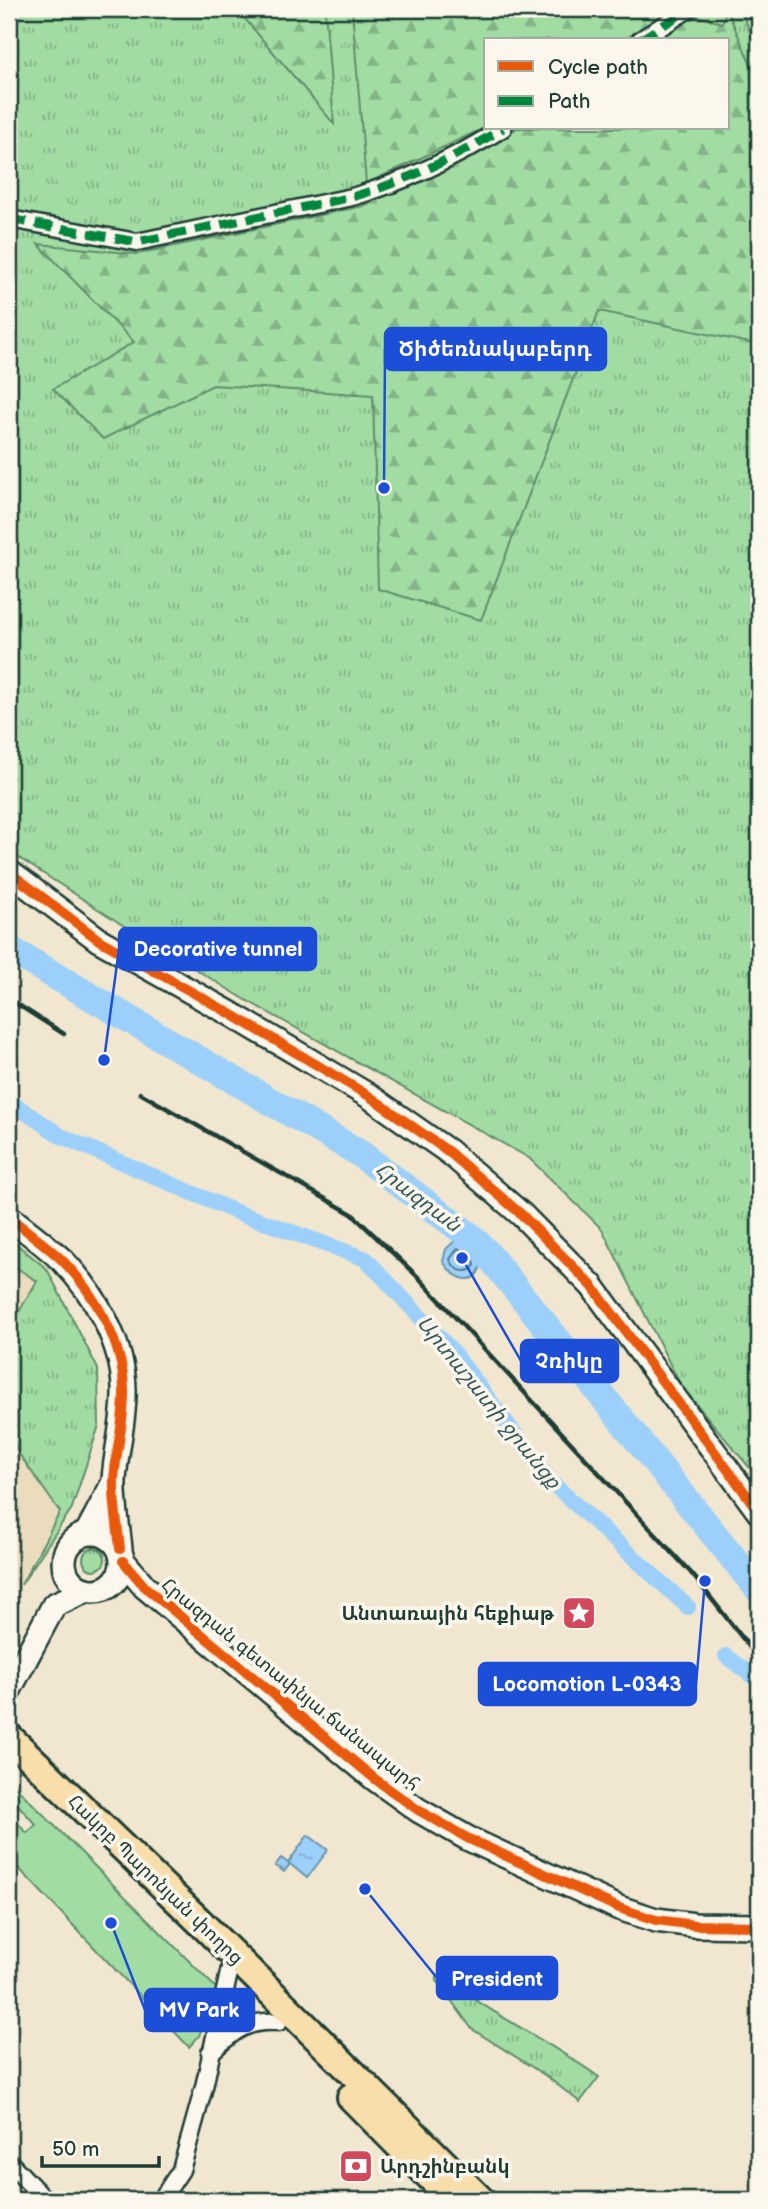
<svg xmlns="http://www.w3.org/2000/svg" width="768" height="2209" font-family="'Balsamiq Sans','Noto Sans Armenian',sans-serif">
	<defs>
		<pattern id="grass-tufts" width="24" height="20" patternUnits="userSpaceOnUse" patternTransform="scale(1.75)"><rect width="24" height="20" fill="#a1dda3"/><path d="M3 7l-1-3M5 7V3M7 7l1-3M15 17l-1-3M17 17v-4M19 17l1-3" fill="none" stroke="#83b486"/></pattern>
		<pattern id="forest-firs" width="22" height="20" patternUnits="userSpaceOnUse" patternTransform="scale(1.75)"><rect width="22" height="20" fill="#a1dda3"/><path d="M5 1l3.5 6h-7zM16 11l3.5 6h-7z" fill="#83b486"/></pattern>
		<pattern id="water-ripples" width="26" height="14" patternUnits="userSpaceOnUse" patternTransform="scale(1.75)"><rect width="26" height="14" fill="#9cd0fa"/><path d="M2 4q2-2 4 0t4 0M15 11q2-2 4 0t4 0" fill="none" stroke="#7faacb"/></pattern>
	</defs>
	<rect width="100%" height="100%" fill="#f1e7d0"/>
	<filter id="ink" filterUnits="userSpaceOnUse"><feTurbulence type="fractalNoise" baseFrequency=".0143" numOctaves="2"/><feDisplacementMap in="SourceGraphic" scale="14" xChannelSelector="R" yChannelSelector="G"/><feConvolveMatrix kernelMatrix="1 2 1 2 8 2 1 2 1" color-interpolation-filters="sRGB"/></filter>
	<g filter="url(#ink)">
		<!-- built -->
		<path fill="#eadcbd" d="M9 1237 47 1269 98 1369 99 1425 72 1508 9 1604Z"/>
		<!-- grass -->
		<path fill="url(#grass-tufts)" stroke="#608d6c" stroke-width="2" fill-rule="evenodd" d="M9 9H759V1479L681 1386 602 1229 529 1158 246 1000 126 927 19 858 9 848ZM486 40H728V128H486Z
			M9 1238 47 1269 98 1369 99 1425 72 1508 21 1585 60 1512 17 1451 9 1417V1336L20 1310 37 1281 9 1263Z
			M83 1559a11 11 0 1 1 22 0a11 11 0 1 1-22 0Z
			M437 1976H442C491 2014 548 2041 599 2077L580 2102 546 2076 472 2029 437 1981Z"/>
		<!-- forest -->
		<path fill="url(#forest-firs)" stroke="#608d6c" stroke-width="2" d="M240 9H325L334 124 240 13Z
			M352 9H673L623 40H486V127L366 184Z
			M740 9H759V52Z
			M727 10 759 83V345L599 311 481 620 378 589 373 395 213 385 103 439 53 389 134 342 38 244 137 254 363 206 486 148 517 128H728V40H653L693 15 722 23Z"/>
		<!-- garden -->
		<path fill="#a1dda3" stroke="#608d6c" stroke-width="2" d="M9 1780 216 1988 199 2036 189 2047 9 1858V1814L27 1833 36 1825 9 1795Z"/>
		<!-- water -->
		<path fill="url(#water-ripples)" stroke="#6a95ab" stroke-width="2" d="M459 1237 481 1255C483 1288 456 1284 443 1261L446 1249Z
			M308 1835 328 1850 307 1878 290 1864 284 1872 275 1866 281 1858 288 1863Z"/>
		<g fill="none" stroke-linecap="round" stroke-linejoin="round">
			<!-- shore -->
			<path stroke="#517883" stroke-width="2" d="M458 1248 474 1258 475 1265 472 1269C462 1274 454 1269 450 1259Z"/>
			<!-- canal -->
			<path stroke="#9cd0fa" stroke-width="16" d="M9 1101 61 1136 236 1212 366 1259 452 1351 552 1483 688 1607
				M726 1656 759 1681"/>
			<!-- river -->
			<path stroke="#9cd0fa" stroke-width="28" d="M9 949 359 1153 471 1237 486 1252 759 1590"/>
			<!-- street casing -->
			<g stroke="#1f3d34" stroke-width="21">
				<path id="street" d="M640 40 689 9
					M9 219 137 242 352 197C404 182 457 157 503 128
					M210 2053C234 2031 244 2020 279 2022
					M9 2162 45 2200
					M161 2200 181 2170 204 2087 230 1968 236 1958"/>
			</g>
			<!-- secondary casing -->
			<g stroke="#1f3d34" stroke-width="28">
				<path id="secondary" d="M9 872 99 940 231 1014 369 1096 449 1152 522 1215 592 1286 759 1512
					M9 1217C27 1231 46 1245 63 1261 95 1294 123 1343 124 1389 125 1420 116 1449 114 1480 113 1502 118 1527 120 1549
					M64 1562a29 29 0 1 1 58 0a29 29 0 1 1-58 0Z
					M87 1533 114 1482
					M123 1561 145 1587 375 1779 418 1810 469 1839 619 1908 656 1920 695 1925 759 1926
					M9 1690 54 1605 87 1590"/>
			</g>
			<!-- primary casing -->
			<g stroke="#1f3d34" stroke-width="32">
				<path id="primary" d="M9 1737 199 1921 481 2200
					M351 2097 453 2200"/>
			</g>
			<!-- street -->
			<use href="#street" stroke="#fbf7ec" stroke-width="16"/>
			<!-- secondary -->
			<use href="#secondary" stroke="#fbf7ec" stroke-width="23"/>
			<!-- primary -->
			<use href="#primary" stroke="#f8deab" stroke-width="26"/>
			<!-- rail -->
			<path stroke="#1f3d34" stroke-width="4.5" d="M9 999 64 1034
				M140 1093 352 1214 419 1278 692 1574 759 1659"/>
			<!-- quiet -->
			<path stroke="#00873e" stroke-width="9" stroke-dasharray="18 9" stroke-linecap="butt" d="M640 40 689 9
				M9 219 137 242 352 197C404 182 457 157 503 128"/>
			<!-- cycleway casing -->
			<g stroke="#fbf7ec" stroke-width="15">
				<path id="cycleway" d="M9 872 99 940 231 1014 369 1096 449 1152 522 1215 592 1286 759 1512
					M9 1217C27 1231 46 1245 63 1261 95 1294 123 1343 124 1389 125 1420 116 1449 114 1480 113 1502 118 1527 120 1549
					M123 1561 145 1587 375 1779 418 1810 469 1839 619 1908 656 1920 695 1925 759 1926"/>
			</g>
			<!-- cycleway -->
			<use href="#cycleway" stroke="#e8590c" stroke-width="10"/>
		</g>
	</g>
	<!-- icons -->
	<defs>
		<g id="sight-square" transform="scale(1.75)"><rect x="-9" y="-9" width="18" height="18" rx="4" fill="#d1495b" stroke="#fbf7ec"/><path d="M0-6L1.8-2.2L6-1.7L2.9 1.2L3.7 5.4L0 3.3L-3.7 5.4L-2.9 1.2L-6-1.7L-1.8-2.2Z" fill="#fff"/></g>
		<g id="bank-square" transform="scale(1.75)"><rect x="-9" y="-9" width="18" height="18" rx="4" fill="#d1495b" stroke="#fbf7ec"/><path d="M-6-4H6V4H-6ZM0-2.3a2.3 2.3 0 1 0 0 4.6a2.3 2.3 0 1 0 0-4.6Z" fill="#fff"/></g>
	</defs>
	<g fill-rule="evenodd">
		<use href="#sight-square" x="579" y="1613"/>
		<use href="#bank-square" x="356" y="2166"/>
	</g>
	<g text-anchor="middle" stroke-width="7" stroke-linejoin="round" paint-order="stroke">
		<!-- poi labels -->
		<g font-size="19" font-weight="bold" fill="#1f3d34" stroke="#fbf7ec" text-anchor="end">
			<text x="554" y="1620">Անտառային հեքիաթ</text>
			<text x="380" y="2173" text-anchor="start">Արդշինբանկ</text>
		</g>
		<!-- street labels -->
		<g font-size="19" fill="#1f3d34" stroke="#fbf7ec">
			<text transform="translate(291 1684) rotate(39)" y="7">Հրազդան գետափնյա ճանապարհ</text>
			<text transform="translate(156 1879) rotate(44)" y="7">Հակոբ Պարոնյան փողոց</text>
		</g>
		<!-- water labels -->
		<g font-size="21" font-style="italic" fill="#385a5c" stroke="#fbf7ec">
			<text transform="translate(418 1197) rotate(37)" y="7">Հրազդան</text>
			<text transform="translate(489 1402) rotate(51)" y="7">Արտաշատի ջրանցք</text>
		</g>
	</g>
	<!-- callouts -->
	<path fill="none" stroke="#1d4ed8" stroke-width="2.5" d="M384 488L385 349M104 1060L119 949M462 1258L521 1361M705 1581L696 1684M365 1889L437 1978M111 1923L145 2010"/>
	<g fill="#1d4ed8" stroke="#fbf7ec" stroke-width="2.5">
		<circle cx="384" cy="488" r="7"/>
		<circle cx="104" cy="1060" r="7"/>
		<circle cx="462" cy="1258" r="7"/>
		<circle cx="705" cy="1581" r="7"/>
		<circle cx="365" cy="1889" r="7"/>
		<circle cx="111" cy="1923" r="7"/>
	</g>
	<g fill="#1d4ed8" stroke="#1d4ed8" stroke-width="2.5">
		<rect x="385" y="328" width="221" height="42" rx="7"/>
		<rect x="119" y="928" width="197" height="42" rx="7"/>
		<rect x="521" y="1340" width="97" height="42" rx="7"/>
		<rect x="479" y="1663" width="217" height="42" rx="7"/>
		<rect x="437" y="1957" width="120" height="42" rx="7"/>
		<rect x="145" y="1989" width="109" height="42" rx="7"/>
	</g>
	<g font-size="21" text-anchor="middle" font-weight="bold" fill="#fff">
		<text x="495" y="356">Ծիծեռնակաբերդ</text>
		<text x="218" y="956">Decorative tunnel</text>
		<text x="569" y="1368">Չռիկը</text>
		<text x="587" y="1691">Locomotion L-0343</text>
		<text x="497" y="1986">President</text>
		<text x="199" y="2017">MV Park</text>
	</g>
	<!-- margin -->
	<rect width="768" height="2209" fill="none" stroke="#fbf7ec" stroke-width="35"/>
	<rect x="18" y="18" width="733" height="2174" fill="none" stroke="#1f3d34" stroke-width="2.5" filter="url(#ink)"/>
	<!-- legend -->
	<rect x="484" y="38" width="245" height="91" fill="#fbf7ec" stroke="#a3ada2" stroke-width="2"/>
	<rect x="498" y="61" width="35" height="10" fill="#e8590c" stroke="#a3ada2" stroke-width="2"/>
	<text x="548" y="74" font-size="21" fill="#1f3d34">Cycle path</text>
	<rect x="498" y="96" width="35" height="10" fill="#00873e" stroke="#a3ada2" stroke-width="2"/>
	<text x="548" y="108" font-size="21" fill="#1f3d34">Path</text>
	<!-- scale -->
	<path d="M42 2156v10h117v-10" fill="none" stroke="#1f3d34" stroke-width="3.5"/>
	<text x="52" y="2156" font-size="21" fill="#1f3d34" stroke="#fbf7ec" stroke-width="5" paint-order="stroke">50 m</text>
</svg>
